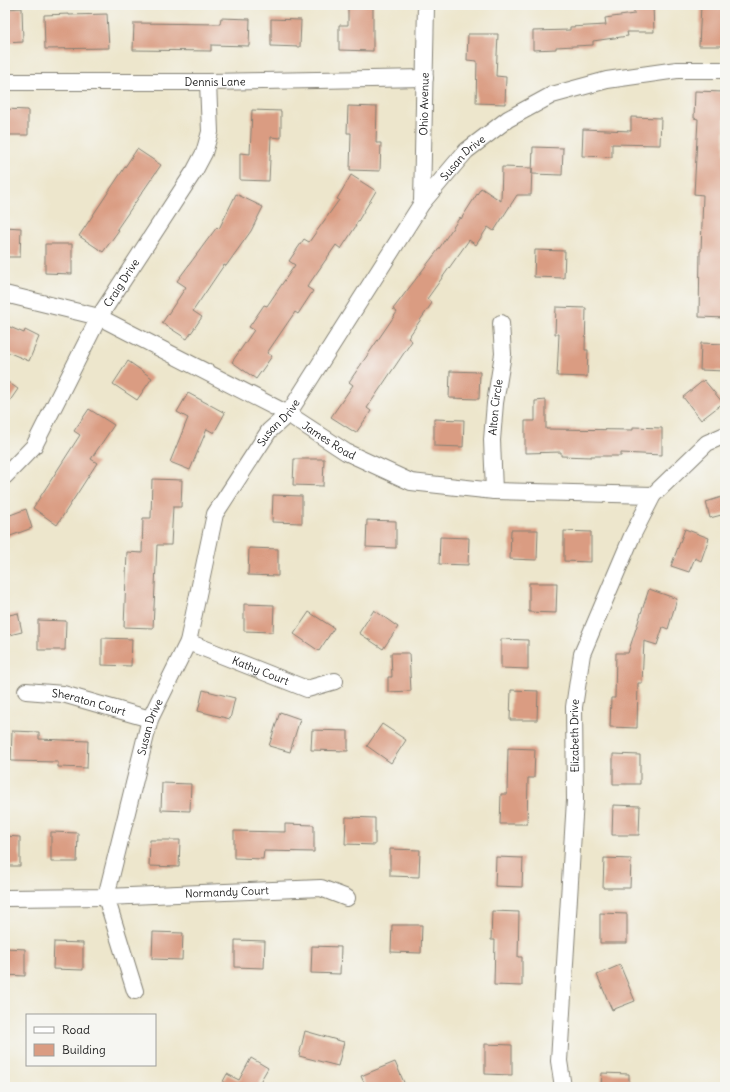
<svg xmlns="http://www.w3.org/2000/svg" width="730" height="1092" font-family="Delius,sans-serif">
	<rect width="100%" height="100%" fill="#f6f6f2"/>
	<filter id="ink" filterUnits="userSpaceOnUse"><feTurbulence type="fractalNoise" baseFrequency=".025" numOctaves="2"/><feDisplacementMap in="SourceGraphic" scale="8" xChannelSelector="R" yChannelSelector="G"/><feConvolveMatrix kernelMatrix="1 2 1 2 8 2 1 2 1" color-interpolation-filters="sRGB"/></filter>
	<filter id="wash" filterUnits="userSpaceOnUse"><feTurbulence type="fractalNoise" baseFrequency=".012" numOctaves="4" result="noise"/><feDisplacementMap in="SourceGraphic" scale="16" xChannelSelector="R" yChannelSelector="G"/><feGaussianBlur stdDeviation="0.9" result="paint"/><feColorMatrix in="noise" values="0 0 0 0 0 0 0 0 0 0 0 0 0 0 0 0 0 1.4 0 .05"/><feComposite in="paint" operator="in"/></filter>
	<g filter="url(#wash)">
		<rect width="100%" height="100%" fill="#ede6cc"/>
		<g id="blocks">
			<!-- building -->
			<path fill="#da9c82" d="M348 5H373V51L339 50V25H348Z
				M634 5H653L654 32H627L628 36 593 41V45L556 47V49L533 50V31L570 30V27L606 25 605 18 634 14Z
				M701 5H725V46H699Z
				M22 8 23 42 5 43V9Z
				M69 14V15L107 14 109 48 45 49 44 15Z
				M221 18 250 19 249 46 211 45V51L133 50 134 23 220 24Z
				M271 19 301 20 300 47 271 46Z
				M468 34H498L496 76 506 77 505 104 476 103 477 61 467 60Z
				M695 91 724 92 725 318 699 317 700 251H701L703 195 694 194 698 119 694 118Z
				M348 106 377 107 376 143H381L380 171 350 170 351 133H347Z
				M5 109 28 110V135H5Z
				M252 110 281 111V138L271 137 269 181 240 180V153L250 154Z
				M631 117 661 118 660 145 612 144V157L582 156 583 129 631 131Z
				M533 147 563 148 562 175 532 174Z
				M137 149 161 165 117 229 119 230 103 252 79 236Z
				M502 167 532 168 531 195H517L494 231 488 227 476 245 469 240 427 299 432 303 408 338 412 341 367 408 371 411 356 433 331 417 353 385 349 382 397 312 393 309 438 250 460 217 461 219 481 188 501 201Z
				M351 175 376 191 355 226H356L341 249 336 245 307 287 313 291 298 314 295 312 267 353 272 356 256 379 232 362 254 330 249 327 264 305 267 306 295 265 289 261 304 239 309 242 339 200 337 199Z
				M236 194 263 207 251 231 226 266 224 265 193 311 202 317 187 339 162 323 186 287 177 281 217 227 219 229Z
				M5 227 21 228 20 257H5Z
				M45 244H72V274L45 273Z
				M535 250 565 251 564 278 534 277Z
				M556 307 586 308 585 350H588L587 377 557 376 559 334H555Z
				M5 325 24 333 25 330 39 337 29 361 5 351Z
				M701 343 725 344V371L700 370Z
				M128 361 152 378 137 400 113 384Z
				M450 371 480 372 479 399 449 398Z
				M5 380 18 389 5 408Z
				M704 380 723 403 701 420 683 397Z
				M188 393 225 413 214 433 207 429 190 470 170 462 188 418 177 412Z
				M546 400V429L633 430V427L662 428V455L621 453V456H591V457L561 456V452L525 453V421H535V401Z
				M89 409 114 425 91 459 97 463 57 525 33 508 80 435 74 431Z
				M434 419 464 420 463 447 434 446Z
				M294 459H324L323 486 293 485Z
				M152 479 182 480 181 507H173L171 545H157L153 628 124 627 127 552 142 553 143 518H151Z
				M273 495 302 496V523L272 522Z
				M725 496V514L710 518 706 502Z
				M26 509 32 528 5 538V517Z
				M367 520 396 521V548L366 547Z
				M685 529 709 538 701 561 695 558 689 572 671 566Z
				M511 530H538L537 560 510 559Z
				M564 531 591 532V562L564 561Z
				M440 537 469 538 468 565 439 564Z
				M249 548 278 549V576L248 575Z
				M529 583H557L556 613 529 612Z
				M649 589 677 599 668 629 663 627 657 645 644 641 642 683H638L637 728 610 727 611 698H615L616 653H628Z
				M244 604 274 605 273 632 244 631Z
				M374 610 398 627 383 649 359 633Z
				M309 612 334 628 319 651 294 634Z
				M18 613 22 632 5 636V616Z
				M38 620 66 621 65 650H38Z
				M102 638 132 639 131 666 102 665Z
				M501 639 528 640V669L501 668Z
				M391 653H409L411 691 388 692V677H392Z
				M203 690 235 698 230 719 198 711Z
				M511 690 538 691 537 720H510Z
				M280 712 300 719 290 752 269 746Z
				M382 724 406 740 391 763 367 746Z
				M312 730 348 731V751L311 750Z
				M12 731 39 732V739L88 741 87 768 58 767V762L11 761Z
				M508 748 535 749 534 778H528L527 824H500L501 794H507Z
				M613 754 640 755V784H613Z
				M162 783 191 784 190 811 161 810Z
				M613 805 640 806 639 835H612Z
				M346 817 375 818V845L345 844Z
				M285 824 314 825V852L264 851 263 859 234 858V831L285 832Z
				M51 832 78 833 77 862H51Z
				M5 836 20 837V866H5Z
				M150 840H180L179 867 149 866Z
				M390 849 420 850 419 877 390 876Z
				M496 857 523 858 522 887 495 886Z
				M604 858 631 859 630 888H603Z
				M492 911 519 912 518 957H522V986L494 985 495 940H491Z
				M600 913 627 914V943H600Z
				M392 925H422L421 953 391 952Z
				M153 932 183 933 182 960 152 959Z
				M235 940 265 941 264 968 235 967Z
				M54 942 83 943V970L53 969Z
				M312 946 341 947 340 974 311 973Z
				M5 948 25 949V976L5 975Z
				M620 965 635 1001 612 1010 597 975Z
				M305 1031 344 1042 338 1066 299 1056Z
				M485 1044 512 1045V1075L485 1074Z
				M251 1058 268 1068 257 1087H220L227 1074 239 1080Z
				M395 1062 406 1087H366L361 1076Z
				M602 1073 629 1074V1087H601Z"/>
		</g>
	</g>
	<g filter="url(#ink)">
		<use href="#blocks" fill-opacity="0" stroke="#848174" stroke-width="1"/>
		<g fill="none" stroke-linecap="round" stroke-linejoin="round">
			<!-- street casing -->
			<g stroke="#848174" stroke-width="18">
				<g id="street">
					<path id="s1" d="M5 82H208L425 78"/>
					<path id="s2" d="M422 203 426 5"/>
					<path id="s3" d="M5 294 99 317 288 414 346 452 411 482 494 491 653 495"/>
					<path id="s4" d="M5 476 34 446 99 317 195 170 204 153 210 132 208 82"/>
					<path id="s5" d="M494 491 492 440 495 403 503 354 501 323"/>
					<path id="s6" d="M188 642 307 689 335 681"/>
					<path id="s7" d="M26 691 63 694 150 719"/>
					<path id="s8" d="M5 898 106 897 321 888 347 898"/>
					<path id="s9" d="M135 991 106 897 150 719 188 642 215 514 269 431 288 414 422 203 466 151 508 119 552 95 607 80 677 70H725"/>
					<path id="s10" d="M563 1087 559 1061 575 800 574 707 582 654 632 536 653 495 707 443 725 435"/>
				</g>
			</g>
			<!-- street -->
			<use href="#street" stroke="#fff" stroke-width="16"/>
		</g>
	</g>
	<g text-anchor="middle" stroke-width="3" stroke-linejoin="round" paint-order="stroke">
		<!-- street labels -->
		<g font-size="11" fill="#1c1c1c" stroke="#f6f6f2">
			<text dy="4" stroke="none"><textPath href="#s1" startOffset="210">Dennis Lane</textPath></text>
			<text dy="4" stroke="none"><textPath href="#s2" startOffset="99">Ohio Avenue</textPath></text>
			<text dy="4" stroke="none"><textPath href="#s9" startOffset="934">Susan Drive</textPath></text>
			<text dy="4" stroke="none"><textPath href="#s4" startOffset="227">Craig Drive</textPath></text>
			<text dy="4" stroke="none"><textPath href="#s5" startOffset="84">Alton Circle</textPath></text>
			<text dy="4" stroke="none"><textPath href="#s9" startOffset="610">Susan Drive</textPath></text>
			<text dy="4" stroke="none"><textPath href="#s3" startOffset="358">James Road</textPath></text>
			<text dy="4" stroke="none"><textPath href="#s6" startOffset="78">Kathy Court</textPath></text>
			<text dy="4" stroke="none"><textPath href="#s7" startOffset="64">Sheraton Court</textPath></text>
			<text dy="4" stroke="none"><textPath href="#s9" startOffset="274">Susan Drive</textPath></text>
			<text dy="4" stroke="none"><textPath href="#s10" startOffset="352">Elizabeth Drive</textPath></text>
			<text dy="4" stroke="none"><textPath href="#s8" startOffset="222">Normandy Court</textPath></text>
		</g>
	</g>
	<!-- margin -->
	<rect width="730" height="1092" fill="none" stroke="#f6f6f2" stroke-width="20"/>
	<!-- legend -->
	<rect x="26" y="1014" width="130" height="52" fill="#f6f6f2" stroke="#9f9f9c"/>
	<rect x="34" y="1027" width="20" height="6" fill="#ffffff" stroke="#9f9f9c"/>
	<text x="62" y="1034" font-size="12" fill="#1c1c1c">Road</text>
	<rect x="34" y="1044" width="20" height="12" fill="#da9c82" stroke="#9f9f9c"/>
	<text x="62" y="1054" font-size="12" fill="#1c1c1c">Building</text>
</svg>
